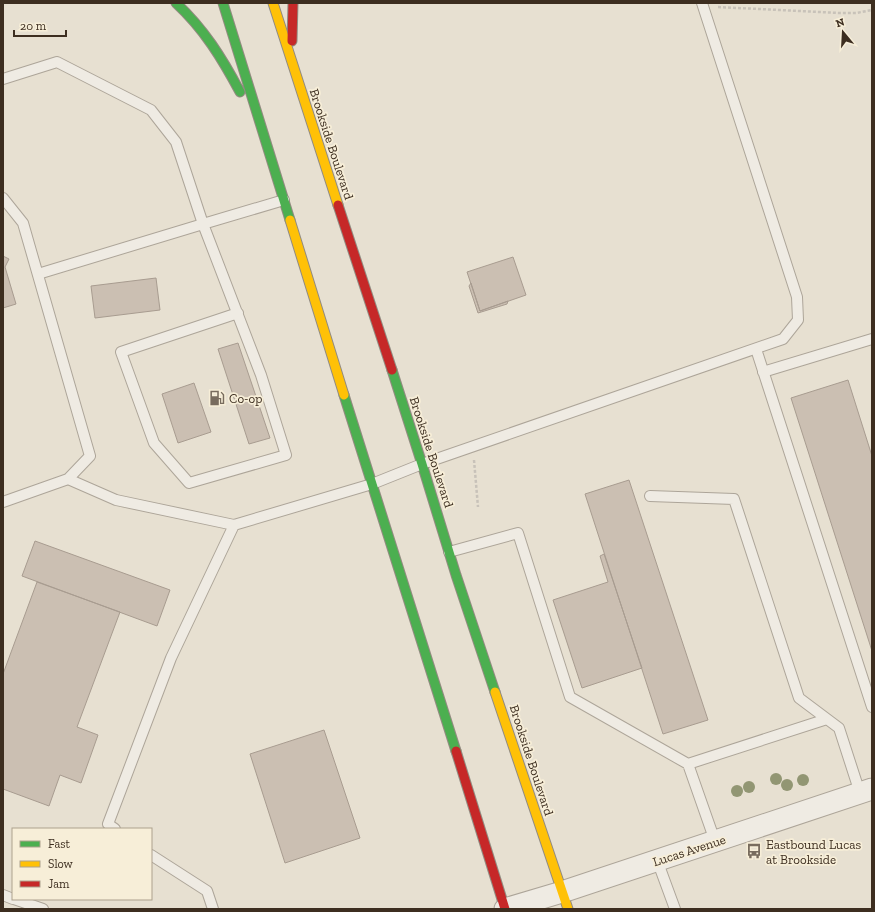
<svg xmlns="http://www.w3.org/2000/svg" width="875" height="912" font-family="'Zilla Slab',serif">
	<rect width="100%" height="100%" fill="#e7e0d1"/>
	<!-- building -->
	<path fill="#cbbfb2" stroke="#a89c90" d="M3 256 9 259 5 267 16 304 3 308Z
		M513 257 526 295 480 311 467 272Z
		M156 278 160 310 95 318 91 286Z
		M471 283 480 311 508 301 507 304 478 313 469 286Z
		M238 343 270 438 249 444 218 349Z
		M848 380 872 456V651L791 398Z
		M194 383 211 432 178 443 162 394Z
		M629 480 708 720 663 734 585 494Z
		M35 541 170 590 157 626 22 576Z
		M604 554 642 668 582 688 553 600 608 582 600 556Z
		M37 582 120 612 77 727 98 735 81 783 60 775 49 806 3 789V674Z
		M324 730 360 838 285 863 250 754Z"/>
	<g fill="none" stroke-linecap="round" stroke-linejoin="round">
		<!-- lane casing -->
		<g stroke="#ada599" stroke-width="12">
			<path id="lane" d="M3 79 57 62 151 110 176 142 203 224 284 200
				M3 198 23 223 90 456 68 479
				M38 274 203 224 261 375 286 455 189 483 154 443 121 352 238 313
				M756 349 872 707
				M763 372 872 339
				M650 496 734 499 799 698 839 728 860 793
				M3 502 68 479 116 500 234 525 372 484 422 464 783 339 798 320 797 297 702 3
				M449 552 518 533 570 697 688 764 715 841
				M688 764 827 719
				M115 829 108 824 171 658 234 525
				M151 855 207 891 213 909
				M657 860 675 909
				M3 895 13 899
				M14 899 43 909"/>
		</g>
		<!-- street casing -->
		<g stroke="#ada599" stroke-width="23">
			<path id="street" d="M505 909 562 892 872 789"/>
		</g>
		<!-- fast casing -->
		<g stroke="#928b80" stroke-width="11">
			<path id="fast" d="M176 3C204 29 222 58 240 92
				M223 3 290 220
				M392 370 422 464 456 575 495 692
				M344 395 456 751"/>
		</g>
		<!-- slow casing -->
		<g stroke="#928b80" stroke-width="11">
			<path id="slow" d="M273 3 338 205
				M290 220 344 395
				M495 692 568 909"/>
		</g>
		<!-- jam casing -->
		<g stroke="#928b80" stroke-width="11">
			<path id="jam" d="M292 41 293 3
				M338 205 392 370
				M456 751 505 909"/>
		</g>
		<!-- path -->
		<path stroke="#c8c2b9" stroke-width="2.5" stroke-dasharray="3 2" stroke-linecap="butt" d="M718 7 840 13H856L872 10
			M474 460 478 507"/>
		<!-- lane -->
		<use href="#lane" stroke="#efebe3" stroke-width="10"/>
		<!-- street -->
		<use href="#street" stroke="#efebe3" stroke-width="21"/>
		<!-- fast -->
		<use href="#fast" stroke="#4caf50" stroke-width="9"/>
		<!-- slow -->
		<use href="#slow" stroke="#ffc107" stroke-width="9"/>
		<!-- jam -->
		<use href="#jam" stroke="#c62828" stroke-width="9"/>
	</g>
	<!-- trees -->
	<g fill="#929673">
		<circle cx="776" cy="779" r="6"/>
		<circle cx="803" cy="780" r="6"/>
		<circle cx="787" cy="785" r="6"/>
		<circle cx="749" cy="787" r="6"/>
		<circle cx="737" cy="791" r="6"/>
	</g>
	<!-- icons -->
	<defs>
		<g id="fuel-bare" transform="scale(1.2)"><path d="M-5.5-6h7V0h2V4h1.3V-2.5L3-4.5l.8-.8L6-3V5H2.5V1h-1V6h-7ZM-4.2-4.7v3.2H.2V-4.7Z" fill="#786c5e" stroke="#f7eed8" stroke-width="2.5" paint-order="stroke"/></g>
		<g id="bus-bare" transform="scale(1.2)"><path d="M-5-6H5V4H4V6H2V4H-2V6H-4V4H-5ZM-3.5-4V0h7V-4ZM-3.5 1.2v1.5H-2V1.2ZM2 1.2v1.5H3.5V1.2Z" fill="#786c5e" stroke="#f7eed8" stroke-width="2.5" paint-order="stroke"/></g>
	</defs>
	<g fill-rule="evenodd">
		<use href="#fuel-bare" x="217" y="398"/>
		<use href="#bus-bare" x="754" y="851"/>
	</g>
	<g text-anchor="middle" stroke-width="3.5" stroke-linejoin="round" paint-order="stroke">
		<!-- street labels -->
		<g font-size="13" fill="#3d2e20" stroke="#f7eed8">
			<text transform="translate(332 144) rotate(72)" y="5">Brookside Boulevard</text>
			<text transform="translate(432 452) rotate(72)" y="5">Brookside Boulevard</text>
			<text transform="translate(532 760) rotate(72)" y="5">Brookside Boulevard</text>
			<text transform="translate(689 850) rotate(-18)" y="5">Lucas Avenue</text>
		</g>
		<!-- poi labels -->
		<g font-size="13" fill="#3d2e20" stroke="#f7eed8" text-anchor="start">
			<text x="229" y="403">Co-op</text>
			<text x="766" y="849">Eastbound Lucas<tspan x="766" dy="15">at Brookside</tspan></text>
		</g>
	</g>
	<!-- border -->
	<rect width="875" height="912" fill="none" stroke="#3d2e20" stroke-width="8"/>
	<!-- legend -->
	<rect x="12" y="828" width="140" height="72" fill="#f7eed8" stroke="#ada18e"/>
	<rect x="20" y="841" width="20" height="6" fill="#4caf50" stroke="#ada18e"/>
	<text x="48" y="848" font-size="12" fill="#3d2e20">Fast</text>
	<rect x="20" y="861" width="20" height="6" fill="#ffc107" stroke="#ada18e"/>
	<text x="48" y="868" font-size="12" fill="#3d2e20">Slow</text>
	<rect x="20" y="881" width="20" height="6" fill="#c62828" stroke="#ada18e"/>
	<text x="48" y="888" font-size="12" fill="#3d2e20">Jam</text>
	<!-- north arrow -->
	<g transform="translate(843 32) rotate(342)" stroke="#f7eed8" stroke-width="3" paint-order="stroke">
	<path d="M0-3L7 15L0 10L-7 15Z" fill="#3d2e20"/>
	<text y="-6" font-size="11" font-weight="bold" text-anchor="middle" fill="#3d2e20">N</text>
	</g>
	<!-- scale -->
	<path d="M14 30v6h52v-6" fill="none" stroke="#3d2e20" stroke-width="2"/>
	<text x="20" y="30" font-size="12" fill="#3d2e20" stroke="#f7eed8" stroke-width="3" paint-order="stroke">20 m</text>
</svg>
